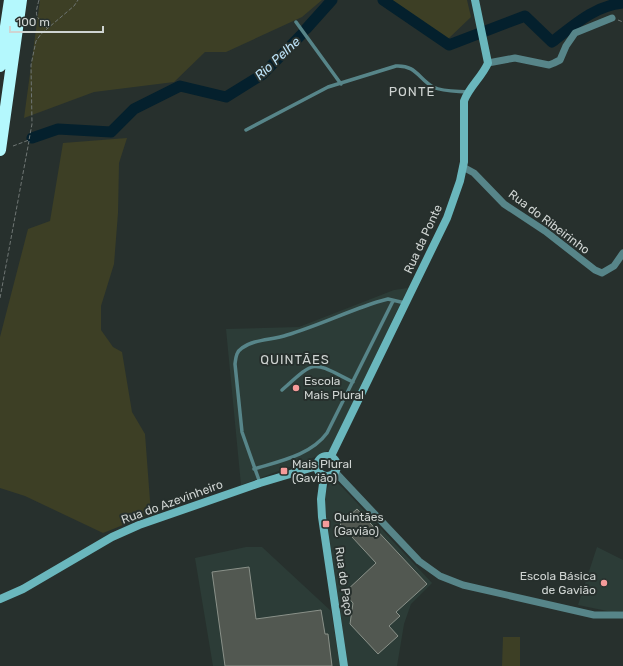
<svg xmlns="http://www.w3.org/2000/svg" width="623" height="666" font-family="Rubik,sans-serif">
	<rect width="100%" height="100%" fill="#27302d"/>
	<!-- built -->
	<path fill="#2c3c37" d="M408 288 330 450 308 460 241 485 226 329 299 327 394 290Z
		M330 482H336L342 487 432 583 411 604 404 624 397 666H348L324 502 326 491Z
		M246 547H262L331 611 340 666H213L195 558Z
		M597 547 623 560V611L612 612 578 605Z"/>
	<!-- green -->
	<path fill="#3d3f25" d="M40 0H322L302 17 226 52H205L174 82 94 92 24 118Z
		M392 0H467L471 17 448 39Z
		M127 138 119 163 118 213 114 264 101 306V330L113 347 122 352 132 412 145 434 151 514 103 533 25 496 0 488V337L28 229 50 221 63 143Z
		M503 637H520V666H502Z"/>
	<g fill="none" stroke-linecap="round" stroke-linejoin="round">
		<!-- river -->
		<path stroke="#04202d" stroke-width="11" d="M383 0 449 45 525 16 552 42C574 25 594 6 623 3
			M306 29 332 0
			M32 138 58 129 111 132 134 109 180 86 226 97 263 74 303 33"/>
	</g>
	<!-- building -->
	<path fill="#525851" stroke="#8a9189" d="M357 509 427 584 396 612 400 616 389 626 398 636 378 654 350 624 353 603 344 593 376 563 340 524Z
		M249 567 256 619 321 610 325 634H328L332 666H225L212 572Z"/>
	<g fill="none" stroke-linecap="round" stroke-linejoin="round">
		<!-- path -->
		<path stroke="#6f7674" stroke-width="1" stroke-dasharray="4 2" stroke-linecap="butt" d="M39 0C34 18 36 15 47 28
			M618 20 623 22
			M13 146 29 140 32 124 31 65 36 41 41 34 74 6 78 0
			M0 298 29 141"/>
		<!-- lane -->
		<path stroke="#578589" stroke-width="3.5" d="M296 22 341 84
			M246 130 328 87 396 66C416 65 418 78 433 87 444 92 456 91 468 92
			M282 390C317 359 311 361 353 382
			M254 469C280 461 311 455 327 433L393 301
			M260 483 242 432 235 364C236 357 236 352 242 348 254 339 273 340 287 335 317 326 346 312 377 302L388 299 405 303"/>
		<!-- street -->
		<path stroke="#578589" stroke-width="7" d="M488 63 515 58 549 65 554 63 560 60 566 46 575 33 612 18
			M463 167 474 173 504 204 545 231 595 270 602 273 614 266 623 253
			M336 473 419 561 440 576 463 585 594 615H623"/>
		<!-- secondary -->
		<path stroke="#6ab7bd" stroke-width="8" d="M317 466a10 10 0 1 1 20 0a10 10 0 1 1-20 0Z
			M331 456 447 218 460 181 464 162V101C469 87 482 77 488 63L475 0
			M324 476 321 499 322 517 344 666
			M0 599 23 589 112 537 139 525 260 483 317 466"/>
		<!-- highway -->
		<path stroke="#b4f8fd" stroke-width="12" d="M0 66 10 0
			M0 150 21 0"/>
	</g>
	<!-- markers -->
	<g fill="#f59b9a" stroke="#27302d" stroke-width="1.5">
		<circle cx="296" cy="388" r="4"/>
		<rect x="280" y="467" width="8" height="8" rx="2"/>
		<rect x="322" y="520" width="8" height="8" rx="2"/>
		<circle cx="604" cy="583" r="4"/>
	</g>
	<g text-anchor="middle" stroke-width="4" stroke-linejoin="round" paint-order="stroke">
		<!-- street labels -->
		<g font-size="12" fill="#cfd4d2" stroke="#27302d">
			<text transform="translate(549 222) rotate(37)" y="4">Rua do Ribeirinho</text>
			<text transform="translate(423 239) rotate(-65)" y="4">Rua da Ponte</text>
			<text transform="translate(172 502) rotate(-20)" y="4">Rua do Azevinheiro</text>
			<text transform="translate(344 581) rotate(82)" y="4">Rua do Paço</text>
		</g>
		<!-- poi labels -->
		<g font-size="12" fill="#cfd4d2" stroke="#27302d" text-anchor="start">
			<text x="304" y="385">Escola<tspan x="304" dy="14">Mais Plural</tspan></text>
			<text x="292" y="468">Mais Plural<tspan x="292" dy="14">(Gavião)</tspan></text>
			<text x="334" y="521">Quintães<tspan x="334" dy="14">(Gavião)</tspan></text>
			<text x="596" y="580" text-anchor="end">Escola Básica<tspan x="596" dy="14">de Gavião</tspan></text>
		</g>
		<!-- water labels -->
		<g font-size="13" font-style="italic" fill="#bee4f9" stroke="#27302d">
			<text transform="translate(277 58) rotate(-43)" y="5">Rio Pelhe</text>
		</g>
		<!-- neighbourhood labels -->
		<g font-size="13" letter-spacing="1" fill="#cfd4d2" stroke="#27302d">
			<text x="412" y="96">PONTE</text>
			<text x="295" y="364">QUINTÃES</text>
		</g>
	</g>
	<!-- scale -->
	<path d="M10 26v6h93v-6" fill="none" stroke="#cfd4d2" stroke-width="2"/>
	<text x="16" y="26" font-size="12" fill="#cfd4d2" stroke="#27302d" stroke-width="3" paint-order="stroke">100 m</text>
</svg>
